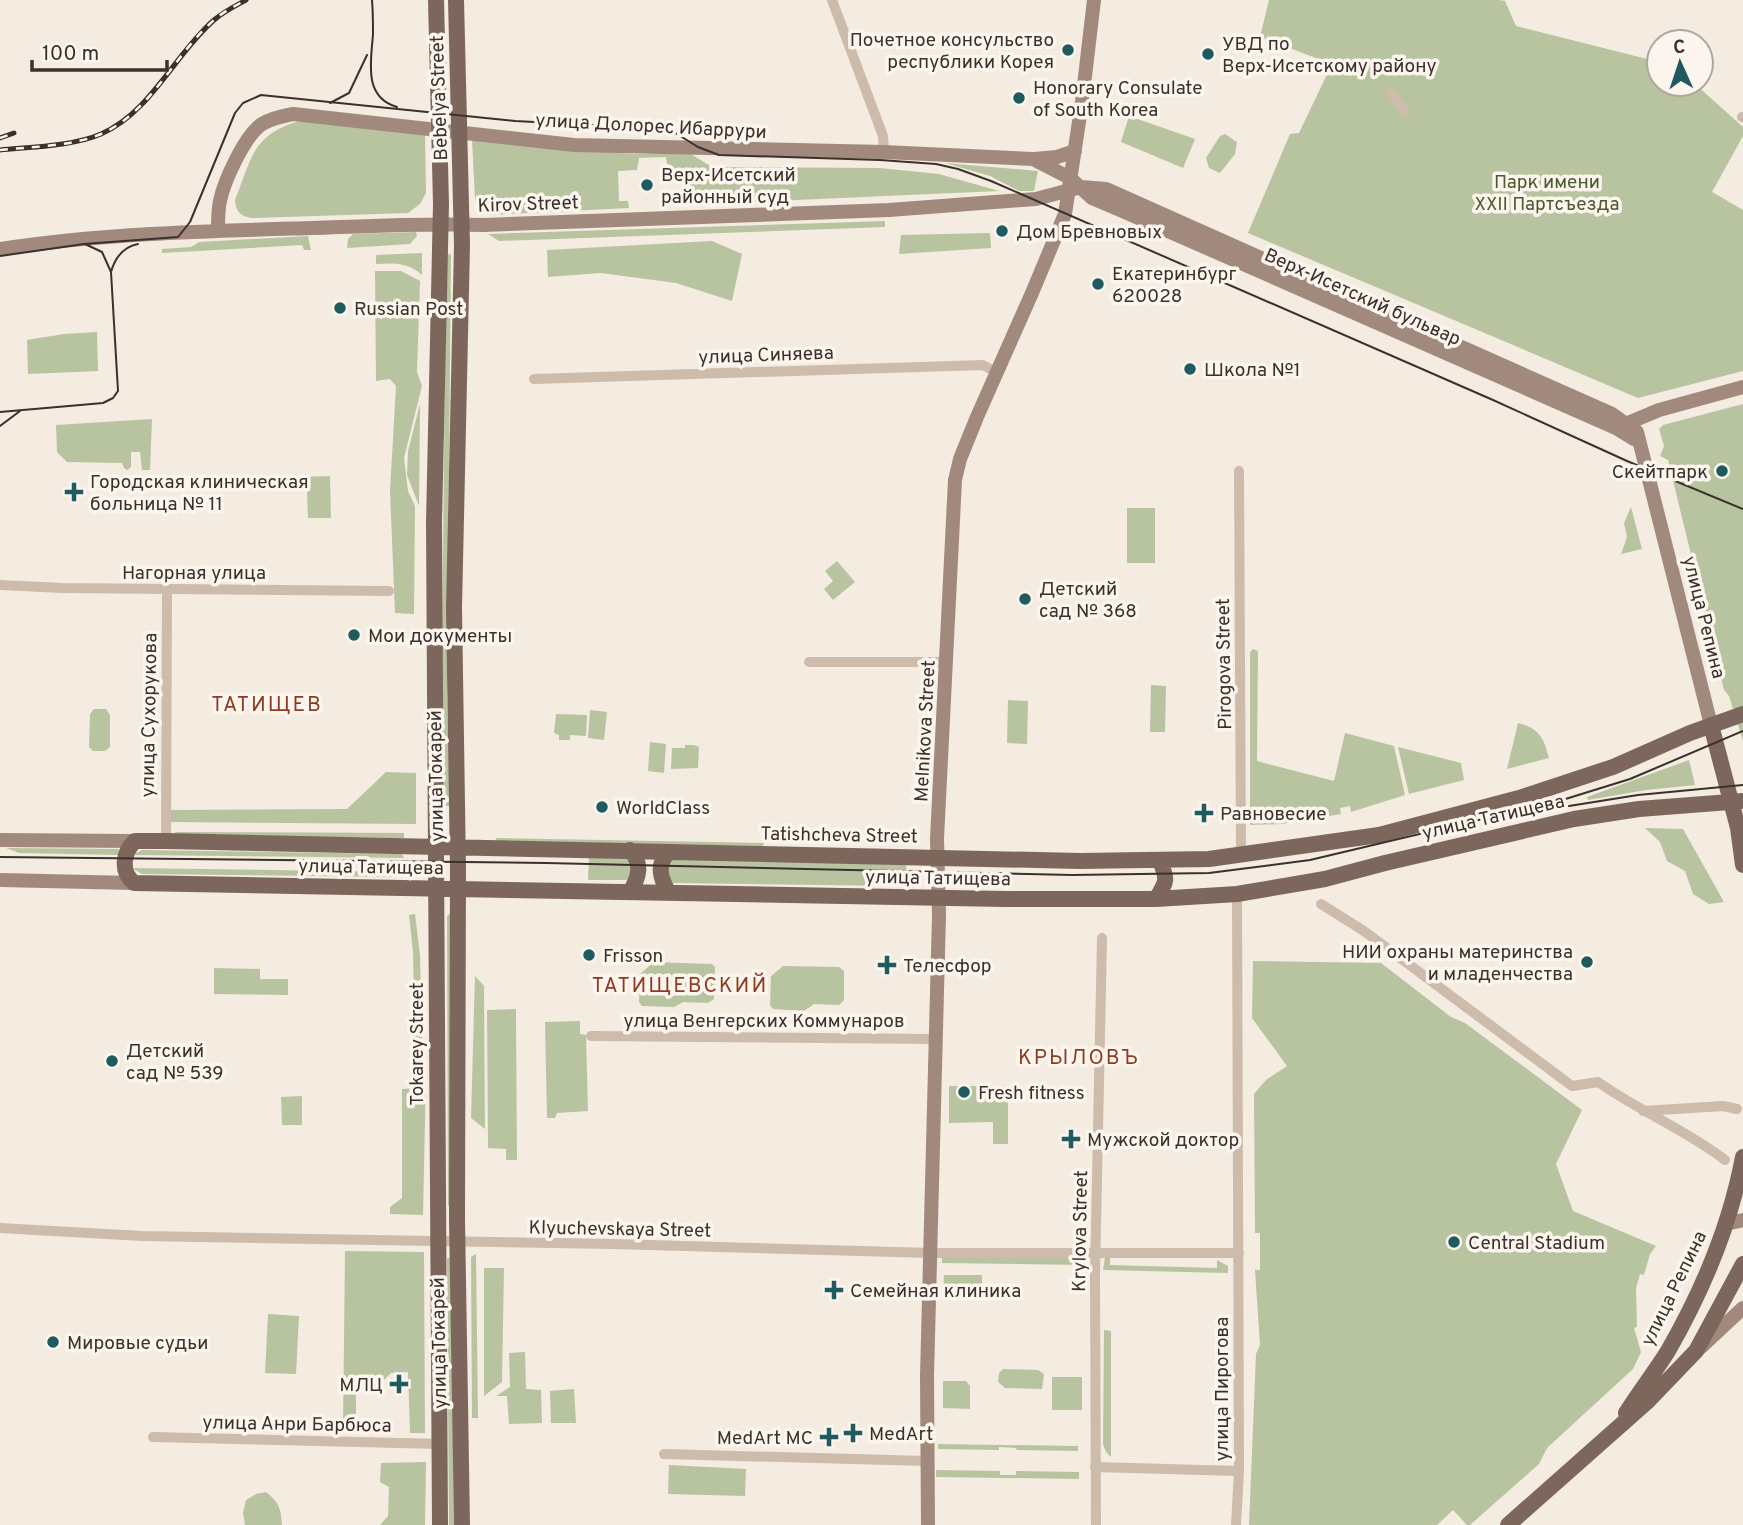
<svg xmlns="http://www.w3.org/2000/svg" width="1743" height="1525" font-family="Overpass,sans-serif">
	<rect width="100%" height="100%" fill="#f4ebe1"/>
	<!-- green -->
	<path fill="#b8c4a0" d="M1269 0H1499L1505 1 1516 26 1659 62V84H1695L1743 127V136L1712 192 1743 210V371L1638 398 1248 233 1290 134 1299 133 1332 64 1260 37Z
		M1129 116 1195 139 1183 168 1121 142Z
		M299 121 425 134 426 193 420 204 408 213 252 218C240 216 236 212 235 200 252 158 252 135 299 121Z
		M1225 134 1237 142 1235 154 1220 173 1209 168 1206 158 1220 136Z
		M472 139 632 154 689 153 712 167 879 168 939 174 999 191 685 205 683 175 669 174 666 157 639 158 637 170 618 171 619 201H628L629 208 490 215 475 200Z
		M945 163 1038 171 1034 191H1019L990 176Z
		M885 221V227L499 241 488 234Z
		M416 232 417 236 410 244 347 248 348 239 353 234Z
		M990 233 991 248 899 254 901 235Z
		M308 236 311 250H304L302 245 162 253V249L191 247 199 242Z
		M712 241 742 254 732 301 676 283 601 273 548 277 547 250Z
		M422 253V275C408 262 394 263 376 264V255Z
		M451 254 447 697 450 806H444L442 656 446 255Z
		M375 271H401L420 281 417 372 422 386 404 458 408 491 415 506 414 614 395 613 390 491 396 386 390 379 376 381Z
		M97 332 98 371 28 374 27 340 64 334Z
		M420 404 419 506 407 475 408 451Z
		M1743 404V741L1729 696 1724 690 1668 460 1660 456 1664 446 1659 429 1663 425Z
		M152 419 150 470H142L140 452H131V467L127 470 124 468 122 463 67 462 57 452 56 425Z
		M330 476 331 518H308L307 491H301V477Z
		M1631 507 1642 549 1621 554 1627 537 1624 523Z
		M1127 508H1155V563H1127Z
		M837 561 855 582 833 600 824 589 833 581 825 571Z
		M1253 649 1258 651 1257 761 1334 781 1345 733 1394 746 1405 795 1351 812 1350 806 1340 808 1341 814 1282 824 1250 825V652Z
		M1151 685 1166 686 1165 732H1150Z
		M1008 700 1028 701 1027 744 1007 743Z
		M94 709H106L110 715V747L105 751H93L89 747 90 714Z
		M590 710 607 712 604 740 588 738Z
		M556 714 587 715 586 736 570 735V740H559V735L554 733Z
		M1518 723C1539 728 1544 738 1549 758L1507 769Z
		M650 742 666 744 664 773 648 771Z
		M685 745H694L699 747 698 768 671 769 672 748H685Z
		M1398 747 1461 763 1464 780 1409 794Z
		M1689 760 1695 785 1646 790 1588 800 1587 797Z
		M386 772 416 773V824L168 822 167 810 347 809Z
		M1645 828 1683 829 1724 902 1709 904 1693 894 1685 871 1667 861 1660 842Z
		M175 832 404 833V838L177 836Z
		M496 838 764 843V844L762 846 496 841Z
		M6 848 119 849 120 851 119 855 19 853Z
		M142 850 402 854 404 858 132 855Z
		M589 856H628L632 860 630 878 626 880H588Z
		M672 858 906 865 907 879 902 886 672 883 664 864Z
		M132 868 403 872 404 874 402 877 142 874Z
		M415 914 420 955 422 1051H415L413 952 409 915Z
		M450 914 453 1206H448L447 916Z
		M1253 961 1381 963 1451 1017 1465 1023 1582 1110 1556 1164 1573 1211 1656 1246 1650 1254 1644 1275 1640 1274 1636 1288 1637 1327 1634 1328 1641 1352 1633 1369 1547 1448 1539 1464 1470 1525H1467L1453 1510 1437 1525H1249L1256 1354 1260 1345 1255 1270H1260V1233H1255L1254 1094 1266 1080 1287 1066 1252 1018Z
		M654 962 712 964 715 967 714 999 708 1003 683 1002 674 1007 642 1006 639 1002 640 974Z
		M783 966 839 967 844 971V1000L839 1005 814 1004 804 1011 773 1009 770 1005 771 976Z
		M214 968 260 969V979H288V995L214 994Z
		M475 976 484 986 485 1129 471 1118Z
		M516 1009V1020L517 1160H506V1149L488 1148 487 1010Z
		M580 1021V1034L586 1035 588 1111 557 1113 555 1118H547L545 1022Z
		M419 1073H426L423 1215 390 1214V1207L402 1198V1089L419 1088Z
		M949 1086H1008V1144H993V1122L949 1123Z
		M302 1096V1125H282L281 1097Z
		M345 1251 424 1252 425 1433H410L408 1372 391 1373 383 1381V1391H356V1431L343 1430Z
		M476 1254 478 1418H472L471 1257Z
		M942 1256H1083V1265L942 1263Z
		M1105 1257H1110V1265L1217 1268V1260L1228 1266V1273L1103 1270Z
		M447 1258H451L454 1525H449Z
		M484 1268H504L502 1382 484 1396Z
		M944 1275H982V1298L943 1297Z
		M268 1314 299 1316 296 1374 265 1373Z
		M1104 1330 1111 1331V1457L1106 1452 1103 1444Z
		M525 1352 526 1389 541 1390 542 1423 509 1424 507 1396H496L510 1387 509 1353Z
		M1003 1369 1038 1370 1044 1374 1042 1389 1005 1388 998 1382 999 1373Z
		M1052 1377H1082V1410H1052Z
		M943 1381H966L970 1386V1409L943 1408Z
		M574 1389 576 1423H551L550 1391Z
		M938 1444 1078 1446V1451L1017 1450 1016 1448 999 1447V1450L938 1449Z
		M426 1462 425 1525H380L388 1516 389 1487 380 1482 381 1463Z
		M669 1465 746 1469 745 1496 668 1494Z
		M936 1470 1000 1471V1475H1016V1471L1079 1472V1479L936 1477Z
		M266 1492C279 1502 281 1509 282 1525H245L243 1513 246 1500 256 1494Z"/>
	<g fill="none" stroke-linecap="round" stroke-linejoin="round">
		<!-- street -->
		<path stroke="#cdbbac" stroke-width="10" d="M832 0 883 136 884 152
			M1390 93 1406 112
			M1742 117H1743
			M534 379 983 365 997 373
			M1239 471 1241 855
			M0 585 62 588 389 591
			M809 662H946
			M166 841 167 590
			M1321 904 1364 931 1572 1086 1598 1082C1639 1111 1686 1130 1725 1160
			M591 1036 936 1039
			M1643 1111 1723 1106 1737 1109
			M0 1228 142 1236 613 1244 931 1253H1239
			M153 1437 440 1444
			M664 1454 927 1461
			M1095 1467 1239 1471
			M1096 1525 1095 1275 1102 938
			M1236 1525 1239 1471 1237 894"/>
		<!-- secondary -->
		<path stroke="#a18a7d" stroke-width="14" d="M1034 159 1057 157 1075 151
			M218 229C218 220 218 210 220 201 224 181 245 135 262 124 272 118 282 116 293 114L574 145 884 152 1033 159 1070 178 1092 198 1118 209 1616 428 1634 439
			M0 249C105 233 208 231 313 228 370 226 427 223 484 225L889 210 1036 199 1081 187 1106 189 1612 414 1637 432 1711 725
			M1621 426 1659 410 1743 387
			M0 840 135 841
			M0 880 134 883
			M1726 1224 1743 1220
			M1700 1348 1743 1308
			M928 1525 927 1376 939 915 937 839 955 480 960 459 977 417 1032 293 1065 214 1082 102 1094 0"/>
		<!-- primary -->
		<path stroke="#7d675c" stroke-width="16" d="M436 0 441 204 434 522 440 1525
			M456 0 462 245 454 608 458 869 457 1219 462 1525
			M1743 714 1690 733 1613 767 1519 798 1379 835 1209 859 1080 861 166 841H135C123 852 120 872 134 883L1004 899H1156L1237 894 1325 879 1385 863 1574 819 1639 809 1743 801
			M1711 725 1738 828 1743 865
			M630 892C639 877 643 864 630 850
			M669 893C660 878 656 864 669 852
			M1156 899C1167 881 1168 880 1160 861
			M1626 1413C1639 1392 1655 1372 1668 1351 1703 1290 1730 1226 1743 1157
			M1508 1525 1648 1401 1696 1351 1743 1264"/>
		<!-- tram -->
		<path stroke="#3b302b" stroke-width="2" d="M372 0C373 11 373 23 373 34 371 62 363 97 397 107
			M330 103 349 93 367 55
			M0 256 84 244 178 237 190 222 235 113 243 103 261 95 515 121 669 129 698 147 719 155 880 160 936 164 958 169 991 181 1493 400 1627 461 1743 509
			M111 272C115 258 122 247 138 244
			M0 412 103 403 113 398 118 391 111 272 102 252 85 244
			M0 426 20 411
			M1569 806 1638 795 1743 785
			M0 857 546 863 1072 875 1209 873 1310 860 1559 801 1630 779 1743 731"/>
		<!-- rail casing -->
		<g stroke="#3b302b" stroke-width="5">
			<path id="rail" d="M0 138 14 133
				M0 150C30 147 74 146 101 134 151 112 174 55 214 20 223 12 235 6 246 0"/>
		</g>
		<!-- rail -->
		<use href="#rail" stroke="#fbf5ee" stroke-width="2.5" stroke-dasharray="8" stroke-linecap="butt"/>
	</g>
	<!-- markers -->
	<g fill="#1f5a5e" stroke="#fbf5ee" stroke-width="2.5">
		<circle cx="1068" cy="50" r="7"/>
		<circle cx="1208" cy="54" r="7"/>
		<circle cx="1019" cy="98" r="7"/>
		<circle cx="647" cy="185" r="7"/>
		<circle cx="1002" cy="231" r="7"/>
		<circle cx="1098" cy="284" r="7"/>
		<circle cx="340" cy="308" r="7"/>
		<circle cx="1190" cy="369" r="7"/>
		<circle cx="1722" cy="471" r="7"/>
		<path d="M70.5 481.5h7v7h7v7h-7v7h-7v-7h-7v-7h7z"/>
		<circle cx="1025" cy="599" r="7"/>
		<circle cx="354" cy="635" r="7"/>
		<circle cx="602" cy="807" r="7"/>
		<path d="M1200.5 802.5h7v7h7v7h-7v7h-7v-7h-7v-7h7z"/>
		<circle cx="589" cy="955" r="7"/>
		<circle cx="1587" cy="962" r="7"/>
		<path d="M883.5 954.5h7v7h7v7h-7v7h-7v-7h-7v-7h7z"/>
		<circle cx="112" cy="1061" r="7"/>
		<circle cx="964" cy="1092" r="7"/>
		<path d="M1067.5 1128.5h7v7h7v7h-7v7h-7v-7h-7v-7h7z"/>
		<circle cx="1454" cy="1242" r="7"/>
		<path d="M830.5 1279.5h7v7h7v7h-7v7h-7v-7h-7v-7h7z"/>
		<circle cx="53" cy="1342" r="7"/>
		<path d="M395.5 1373.5h7v7h7v7h-7v7h-7v-7h-7v-7h7z"/>
		<path d="M849.5 1422.5h7v7h7v7h-7v7h-7v-7h-7v-7h7z"/>
		<path d="M825.5 1426.5h7v7h7v7h-7v7h-7v-7h-7v-7h7z"/>
	</g>
	<g text-anchor="middle" stroke-width="7" stroke-linejoin="round" paint-order="stroke">
		<!-- poi labels -->
		<g font-size="19" fill="#3b302b" stroke="#fbf5ee" text-anchor="start">
			<text x="1054" y="46" text-anchor="end">Почетное консульство<tspan x="1054" dy="22">республики Корея</tspan></text>
			<text x="1222" y="50">УВД по<tspan x="1222" dy="22">Верх-Исетскому району</tspan></text>
			<text x="1033" y="94">Honorary Consulate<tspan x="1033" dy="22">of South Korea</tspan></text>
			<text x="661" y="181">Верх-Исетский<tspan x="661" dy="22">районный суд</tspan></text>
			<text x="1016" y="238">Дом Бревновых</text>
			<text x="1112" y="280">Екатеринбург<tspan x="1112" dy="22">620028</tspan></text>
			<text x="354" y="315">Russian Post</text>
			<text x="1204" y="376">Школа №1</text>
			<text x="1708" y="478" text-anchor="end">Скейтпарк</text>
			<text x="90" y="488">Городская клиническая<tspan x="90" dy="22">больница № 11</tspan></text>
			<text x="1039" y="595">Детский<tspan x="1039" dy="22">сад № 368</tspan></text>
			<text x="368" y="642">Мои документы</text>
			<text x="616" y="814">WorldClass</text>
			<text x="1220" y="820">Равновесие</text>
			<text x="1573" y="958" text-anchor="end">НИИ охраны материнства<tspan x="1573" dy="22">и младенчества</tspan></text>
			<text x="603" y="962">Frisson</text>
			<text x="903" y="972">Телесфор</text>
			<text x="126" y="1057">Детский<tspan x="126" dy="22">сад № 539</tspan></text>
			<text x="978" y="1099">Fresh fitness</text>
			<text x="1087" y="1146">Мужской доктор</text>
			<text x="1468" y="1249">Central Stadium</text>
			<text x="850" y="1297">Семейная клиника</text>
			<text x="67" y="1349">Мировые судьи</text>
			<text x="383" y="1391" text-anchor="end">МЛЦ</text>
			<text x="869" y="1440">MedArt</text>
			<text x="813" y="1444" text-anchor="end">MedArt MC</text>
		</g>
		<!-- street labels -->
		<g font-size="19" fill="#3b302b" stroke="#fbf5ee">
			<text transform="translate(438 98) rotate(-92)" y="7">Bebelya Street</text>
			<text transform="translate(651 125) rotate(3)" y="7">улица Долорес Ибаррури</text>
			<text transform="translate(528 203) rotate(-2)" y="7">Kirov Street</text>
			<text transform="translate(1363 296) rotate(24)" y="7">Верх-Исетский бульвар</text>
			<text transform="translate(766 354) rotate(-2)" y="7">улица Синяева</text>
			<text x="194" y="579">Нагорная улица</text>
			<text transform="translate(1705 617) rotate(76)" y="7">улица Репина</text>
			<text transform="translate(1223 664) rotate(-91)" y="7">Pirogova Street</text>
			<text transform="translate(148 715) rotate(-89)" y="7">улица Сухорукова</text>
			<text transform="translate(924 731) rotate(-87)" y="7">Melnikova Street</text>
			<text transform="translate(435 776) rotate(-91)" y="7">улица Токарей</text>
			<text transform="translate(1493 816) rotate(-13)" y="7">улица Татищева</text>
			<text transform="translate(839 834) rotate(1)" y="7">Tatishcheva Street</text>
			<text transform="translate(371 866) rotate(1)" y="7">улица Татищева</text>
			<text transform="translate(938 877) rotate(1)" y="7">улица Татищева</text>
			<text x="764" y="1027">улица Венгерских Коммунаров</text>
			<text transform="translate(416 1044) rotate(-90)" y="7">Tokarey Street</text>
			<text transform="translate(620 1228) rotate(1)" y="7">Klyuchevskaya Street</text>
			<text transform="translate(1079 1231) rotate(-89)" y="7">Krylova Street</text>
			<text transform="translate(1673 1288) rotate(-64)" y="7">улица Репина</text>
			<text transform="translate(438 1343) rotate(-91)" y="7">улица Токарей</text>
			<text transform="translate(1221 1389) rotate(-90)" y="7">улица Пирогова</text>
			<text transform="translate(297 1423) rotate(1)" y="7">улица Анри Барбюса</text>
		</g>
		<!-- park labels -->
		<g font-size="19" fill="#4a5a2e" stroke="#fbf5ee">
			<text x="1547" y="188">Парк имени<tspan x="1547" dy="22">XXII Партсъезда</tspan></text>
		</g>
		<!-- neighbourhood labels -->
		<g font-size="21" letter-spacing="2" fill="#8c3b22" stroke="#fbf5ee">
			<text x="267" y="711">ТАТИЩЕВ</text>
			<text x="680" y="992">ТАТИЩЕВСКИЙ</text>
			<text x="1079" y="1064">КРЫЛОВЪ</text>
		</g>
	</g>
	<!-- north arrow -->
	<g transform="translate(1680 63) rotate(357)"><circle r="33" fill="#fbf5ee" stroke="#aea6a0" stroke-width="2"/>
	<path d="M0-5L12 26L0 18L-12 26Z" fill="#1f5a5e"/>
	<text y="-10" font-size="19" font-weight="bold" text-anchor="middle" fill="#3b302b">С</text>
	</g>
	<!-- scale -->
	<path d="M32 60v10h135v-10" fill="none" stroke="#3b302b" stroke-width="3.5"/>
	<text x="42" y="60" font-size="21" fill="#3b302b" stroke="#fbf5ee" stroke-width="5" paint-order="stroke">100 m</text>
</svg>
